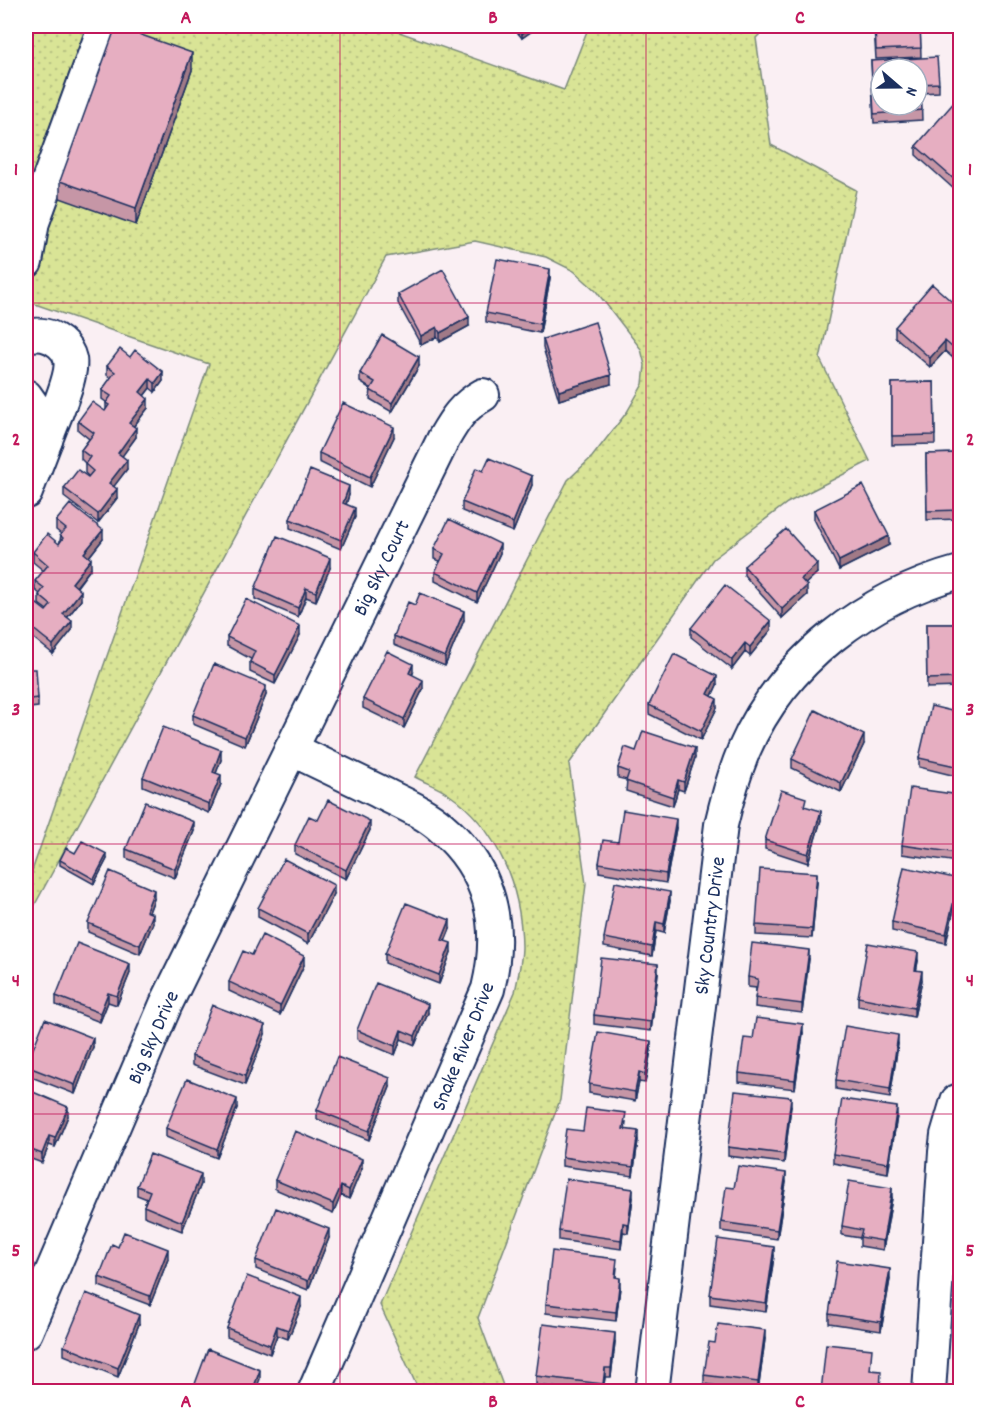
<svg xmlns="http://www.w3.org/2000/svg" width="986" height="1417" font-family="Dekko,sans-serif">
	<defs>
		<pattern id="grass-dots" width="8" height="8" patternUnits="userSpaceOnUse" patternTransform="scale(1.5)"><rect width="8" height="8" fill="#d9e496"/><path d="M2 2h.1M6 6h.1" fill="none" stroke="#bac484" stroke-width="1.8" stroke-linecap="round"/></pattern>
	</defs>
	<rect width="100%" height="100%" fill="#faeff3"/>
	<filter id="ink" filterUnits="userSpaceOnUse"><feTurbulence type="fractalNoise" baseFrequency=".0167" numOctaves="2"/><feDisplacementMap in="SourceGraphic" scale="12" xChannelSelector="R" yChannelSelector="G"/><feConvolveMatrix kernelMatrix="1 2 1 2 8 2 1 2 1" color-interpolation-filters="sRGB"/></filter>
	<g filter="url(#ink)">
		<!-- grass -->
		<path fill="url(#grass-dots)" stroke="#7a8a7a" stroke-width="1.5" d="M26 26H382L564 90 589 26H768L756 38 771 145 856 190 820 359 870 461 787 503 713 559 569 764 586 884 560 1100 478 1318 505 1391H419L380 1305 515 992C518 977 522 961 522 946 521 887 498 828 448 794 438 787 426 783 415 777L568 480 592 457 627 412 643 384 645 365 641 349 596 291 574 271 546 257 475 241 386 257 26 921V888L209 364 26 301Z"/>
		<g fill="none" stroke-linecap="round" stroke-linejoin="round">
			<!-- minor casing -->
			<g stroke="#1b2f5e" stroke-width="36">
				<g id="minor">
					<path d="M26 262 33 222 101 36"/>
					<path d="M26 336C39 333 49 334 60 343 65 347 69 354 70 359 74 376 52 422 46 440L43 420 26 396"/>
					<path d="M26 492 46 440"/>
					<path d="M291 749C320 763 349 777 378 791 399 802 423 811 441 827 492 871 503 926 488 989L314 1392"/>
					<path id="s1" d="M26 1332 166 1004 444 438C455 419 463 406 483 395"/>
					<path id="s2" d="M652 1392 721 825C727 799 734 774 744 750 783 660 868 597 960 572"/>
					<path d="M929 1392 945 1152 947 1135 957 1101"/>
				</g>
			</g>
			<!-- minor -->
			<use href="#minor" stroke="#fff" stroke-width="32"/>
		</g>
		<!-- wall -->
		<path fill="#c696a6" stroke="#1b2f5e" stroke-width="1.5" d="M512 26H539L522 38Z
			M874 26H920L921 57 876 59Z
			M871 61 939 83V92L921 93 922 120 874 123Z
			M192 70 136 225 60 198V181Z
			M960 104 956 191 916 155V146Z
			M550 278 540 333 486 322V313Z
			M398 294 469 326 440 342 437 337 421 345 398 303Z
			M960 309 953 358 945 351 930 367 895 337V327Z
			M543 339 611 384 559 400 543 348Z
			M107 366 163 381 155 392 150 388 144 396 148 408 134 426 136 437 122 456 127 469 113 487 117 498 98 523 64 497V488L88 476 85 473V463L81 459V450L89 439 78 430V421L105 411 106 410V402L102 399V390L111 378 107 375Z
			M419 366 392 412 370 399 371 389 360 382V373Z
			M934 382 935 444 892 445V383Z
			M394 437 370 487 319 462V453Z
			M960 453V519L927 520 926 454Z
			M483 471 532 485 513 532 462 511V502Z
			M349 495 346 505 355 517 341 549 290 528V519Z
			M814 510 889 545 839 570 814 519Z
			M56 521 103 539 89 557 91 568 77 587 81 600 67 618 72 630 53 654 26 632V610L46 611 47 610 39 604V595L40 594 35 590V581L44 571 33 562V552L59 544 60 541 61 534 56 530Z
			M434 549 500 553 477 602 435 581V572L440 561 434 559Z
			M744 566 817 573 805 584 807 595 782 618 744 575Z
			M330 568 316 601 306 597 298 617 255 599V589Z
			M415 605 464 620 445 666 394 645V636Z
			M926 624H960V687L927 688Z
			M691 628 771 630 750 656 745 652 732 669 691 637Z
			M300 635 275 684 250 672V662L251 659 227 646V637Z
			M26 669 38 698V707L30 708 31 738H26Z
			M413 673 412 675 423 689 404 728 363 708V699Z
			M717 685 712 696 717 708 701 740 649 714V705Z
			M266 695 245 746 193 724V715Z
			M960 713V777L919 767V758Z
			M864 744 841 792 792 768V759Z
			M695 758 684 791 678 789 673 806 626 791 627 780 618 778V768Z
			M221 760 216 773 221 784 209 813 143 786V777Z
			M960 795 958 862 902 854V845Z
			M806 807 821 820 808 863 765 849V840Z
			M318 820 370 830 346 879 295 854V845Z
			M676 828 666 883 599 872V863L618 842Z
			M194 831 175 878 126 858V849Z
			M107 859 94 884 60 865V860Z
			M817 882 812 938 756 935V925Z
			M959 888 946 943 892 931V922Z
			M334 894 308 944 258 917V908Z
			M154 899 149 912 153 923 140 954 88 932V923Z
			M670 901 664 933 656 931 652 956 604 947V938Z
			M450 929 445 941 451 952 439 984 385 963V954Z
			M252 955 304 965 280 1015 229 991V982Z
			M809 959 802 1013 755 1007 756 988 748 987V977Z
			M918 961 916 970 922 980 914 1017 858 1006V997Z
			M130 973 117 1005 108 1002 100 1022 56 1005V996Z
			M658 973 651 1031 594 1024V1015Z
			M428 1013 415 1045 401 1039 395 1055 357 1039V1030Z
			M803 1033 795 1089 739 1082V1073Z
			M265 1034 245 1085 192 1065V1056Z
			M898 1044 890 1098 836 1089V1080Z
			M93 1047 75 1094 26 1075V1066Z
			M651 1050 645 1083 639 1082 635 1101 589 1093V1084Z
			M390 1087 369 1140 317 1119V1110Z
			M26 1089 68 1116 55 1147 49 1145 42 1163 26 1157Z
			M791 1106 784 1163 728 1156V1147Z
			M237 1108 217 1158 166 1137V1128Z
			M897 1116 888 1173 833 1163V1154Z
			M626 1122 625 1130 638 1140 633 1176 562 1166V1157L583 1131Z
			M362 1168 349 1199 341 1195 333 1214 275 1189V1180Z
			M786 1182 777 1239 721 1231V1222L734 1188Z
			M201 1184 182 1231 144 1216V1206L147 1199 137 1195V1186Z
			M633 1198 628 1233 623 1232 621 1249 559 1240V1231Z
			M892 1198 883 1250 860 1246V1238L842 1235V1226Z
			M329 1238 308 1290 256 1269V1260Z
			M118 1247 168 1259 150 1305 99 1286V1277Z
			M774 1256 766 1312 710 1304V1295Z
			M617 1268 616 1277 620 1287 616 1321 546 1313V1304Z
			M890 1279 881 1331 829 1323V1314Z
			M301 1307 288 1339 277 1335 270 1354 227 1337V1328Z
			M139 1324 118 1377 64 1355V1346Z
			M765 1339 758 1392 704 1384V1375Z
			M615 1342 611 1377H605L603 1392H588L536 1385V1376Z"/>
		<!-- shaded-wall -->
		<path fill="#a17a87" stroke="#1b2f5e" stroke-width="1.5" d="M533 26H539L522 38V34Z
			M192 53V70L136 225V208Z
			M960 176V185L956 191V181Z
			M550 269V278L540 333V324Z
			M469 317V326L440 342V333Z
			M437 327V337L421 345V336Z
			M960 339V348L953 358V348Z
			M945 341V351L930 367V358Z
			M419 357V366L392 412V403Z
			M163 372V381L155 392V383Z
			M611 375V384L559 400V391Z
			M150 379V388L140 401V392Z
			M148 399V408L129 432V423Z
			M394 427V437L370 487V477Z
			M136 428V437L118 462V453Z
			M127 460V469L109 493V483Z
			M532 476V485L513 532V523Z
			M349 486V495L343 513V503Z
			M117 489V498L98 523V514Z
			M355 508V517L341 549V540Z
			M103 530V539L84 563V553Z
			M889 536V545L839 570V561Z
			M500 544V553L477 602V593Z
			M330 558V568L316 601V592Z
			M91 559V568L72 592V583Z
			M817 564V573L801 588V579Z
			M807 586V595L782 618V609Z
			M306 588V597L298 617V608Z
			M81 591V600L63 623V614Z
			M464 611V620L445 666V657Z
			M72 621V630L53 654V645Z
			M771 621V630L750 656V647Z
			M300 626V635L275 684V675Z
			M745 643V652L732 669V660Z
			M413 664V673L409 682V673Z
			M717 676V685L708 704V694Z
			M423 680V689L404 728V719Z
			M266 686V695L245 746V737Z
			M717 699V708L701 740V731Z
			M864 735V744L841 792V783Z
			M695 748V758L684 791V782Z
			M221 750V760L213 781V772Z
			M221 775V784L209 813V804Z
			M678 780V789L673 806V797Z
			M821 811V820L808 863V854Z
			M676 819V828L666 883V874Z
			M370 821V830L346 879V870Z
			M194 822V831L175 878V869Z
			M960 835V844L958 862V853Z
			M107 854V859L94 884V879Z
			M817 873V882L812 938V929Z
			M959 879V888L946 943V934Z
			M334 885V894L308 944V934Z
			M154 890V899L146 920V911Z
			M670 892V901L664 933V924Z
			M153 914V923L140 954V945Z
			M450 920V929L442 949V940Z
			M656 922V931L652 956V947Z
			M451 943V952L439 984V975Z
			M809 950V959L802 1013V1004Z
			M918 952V961L915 979V970Z
			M304 956V965L280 1015V1006Z
			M130 964V973L117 1005V996Z
			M658 964V973L651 1031V1022Z
			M922 971V980L914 1017V1008Z
			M108 993V1002L100 1022V1013Z
			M428 1004V1013L415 1045V1036Z
			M803 1024V1033L795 1089V1080Z
			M265 1025V1034L245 1085V1076Z
			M401 1030V1039L395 1055V1046Z
			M898 1035V1044L890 1098V1089Z
			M93 1038V1047L75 1094V1085Z
			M651 1041V1050L645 1083V1074Z
			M639 1072V1082L635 1101V1092Z
			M390 1078V1087L369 1140V1131Z
			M791 1097V1106L784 1163V1154Z
			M237 1099V1108L217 1158V1149Z
			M68 1107V1116L55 1147V1138Z
			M897 1107V1116L888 1173V1163Z
			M638 1131V1140L633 1176V1167Z
			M49 1136V1145L42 1163V1154Z
			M362 1159V1168L349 1199V1190Z
			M786 1173V1182L777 1239V1230Z
			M201 1174V1184L182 1231V1222Z
			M341 1186V1195L333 1214V1204Z
			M892 1188V1198L883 1250V1241Z
			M633 1189V1198L628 1233V1224Z
			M29 1195V1204L26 1213V1204Z
			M623 1223V1232L621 1249V1240Z
			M329 1229V1238L308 1290V1281Z
			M774 1247V1256L766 1312V1303Z
			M168 1249V1259L150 1305V1296Z
			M890 1269V1279L881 1331V1322Z
			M620 1278V1287L616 1321V1312Z
			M301 1297V1307L288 1339V1330Z
			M139 1315V1324L118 1377V1368Z
			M277 1326V1335L270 1354V1345Z
			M765 1330V1339L758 1392V1382Z
			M615 1333V1342L611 1377V1368Z
			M605 1368V1377L603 1392V1384Z
			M260 1370V1379L255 1392H252Z"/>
		<!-- building -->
		<path fill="#e6aec1" stroke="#1b2f5e" stroke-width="1.5" fill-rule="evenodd" d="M116 26 192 53 136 208 60 181Z
			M516 26H533L522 34Z
			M875 26H920L921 48 876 50Z
			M937 57 939 83 920 84 922 110 874 114 871 61ZM881 69H917V105H881Z
			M956 100 960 104V176L956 181 916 146Z
			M497 259 550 269 540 324 486 313Z
			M443 269 469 317 440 333 437 327 421 336 398 294Z
			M932 284 960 309V339L953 348 945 341 930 358 895 327Z
			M595 322 611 375 559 391 543 339Z
			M382 335 419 357 392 403 370 390 375 382 360 373Z
			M120 349 130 357 135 350 163 372 155 383 150 379 140 392 148 399 129 423 136 428 118 453 127 460 109 483 117 489 98 514 64 488 78 470 88 477 93 471 85 464 90 457 81 450 94 433 78 421 92 402 105 411 109 405 106 403 111 396 102 390 115 372 107 366Z
			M934 382 935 435 892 436V383Z
			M343 403 394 427 370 477 319 453Z
			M960 453V510L927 511 926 454Z
			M489 458 532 476 513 523 462 502 476 468 483 471Z
			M310 470 349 486 343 503 355 508 341 540 290 519Z
			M863 485 889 536 839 561 814 510Z
			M70 504 103 530 84 553 91 559 72 583 81 591 63 614 72 621 53 645 26 623V610L33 601 46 611 51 605 39 595 44 588 35 581 48 565 33 552 47 534 59 544 63 538 60 535 66 529 56 521Z
			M449 519 500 544 477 593 435 572 444 554 434 549Z
			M786 529 817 564 801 579 807 586 782 609 744 566Z
			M277 536 330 558 316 592 306 588 298 608 255 589Z
			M725 585 771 621 750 647 745 643 732 660 691 628Z
			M420 593 464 611 445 657 394 636 408 602 415 605Z
			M246 599 300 626 275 675 250 662 255 651 227 637Z
			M926 624H960V678L927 679Z
			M387 651 413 664 409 673 423 680 404 719 363 699Z
			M674 654 717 676 708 694 717 699 701 731 649 705Z
			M214 664 266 686 245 737 193 715Z
			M26 669H36L38 698 30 699 31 729H26Z
			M931 706 960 713V767L919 758Z
			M815 710 864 735 841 783 792 759Z
			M163 727 221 750 213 772 221 775 209 804 143 777Z
			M643 731 695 748 684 782 678 780 673 797 626 781 629 772 618 768 625 747 636 751Z
			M910 788 960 795V835L958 853 902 845Z
			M781 790 806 798 804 806 821 811 808 854 765 840Z
			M328 800 370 821 346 870 295 845 309 816 318 820Z
			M145 802 194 822 175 869 126 849Z
			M623 810 676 819 666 874 599 863 603 840 618 842Z
			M82 841 107 854 94 879 60 860 66 848 75 853Z
			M284 859 334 885 308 934 258 908Z
			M904 867 959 879 946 934 892 922Z
			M760 869 817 873 812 929 756 925Z
			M110 871 154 890 146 911 153 914 140 945 88 923Z
			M615 882 670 892 664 924 656 922 652 947 604 938Z
			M406 903 450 920 442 940 451 943 439 975 385 954Z
			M262 935 304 956 280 1006 229 982 243 951 252 955Z
			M77 943 130 964 117 996 108 993 100 1013 56 996Z
			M752 943 809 950 802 1004 755 998 758 979 748 977Z
			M868 943 918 952 915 970 922 971 914 1008 858 997Z
			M601 958 658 964 651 1022 594 1015Z
			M376 983 428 1004 415 1036 401 1030 395 1046 357 1030Z
			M212 1005 265 1025 245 1076 192 1056Z
			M756 1018 803 1024 795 1080 739 1073 744 1038 753 1039Z
			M45 1019 93 1038 75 1085 26 1066Z
			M845 1026 898 1035 890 1089 836 1080Z
			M598 1032 651 1041 645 1074 639 1072 635 1092 589 1084Z
			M337 1057 390 1078 369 1131 317 1110Z
			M187 1079 237 1099 217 1149 166 1128Z
			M26 1089 68 1107 55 1138 49 1136 42 1154 26 1148Z
			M735 1091 791 1097 784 1154 728 1147Z
			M842 1099 897 1107 888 1163 833 1154Z
			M586 1108 626 1113 623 1129 638 1131 633 1167 562 1157 566 1129 583 1131Z
			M295 1131 362 1159 349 1190 341 1186 333 1204 275 1180Z
			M150 1154 201 1174 182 1222 144 1206 150 1191 137 1186Z
			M738 1166 786 1173 777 1230 721 1222 726 1187 734 1188Z
			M566 1179 633 1189 628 1224 623 1223 621 1240 559 1231Z
			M849 1181 892 1188 883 1241 860 1237 862 1230 842 1226Z
			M26 1194 29 1195 26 1204Z
			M276 1208 329 1229 308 1281 256 1260Z
			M124 1232 168 1249 150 1296 99 1277 112 1244 118 1247Z
			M718 1239 774 1247 766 1303 710 1295Z
			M552 1251 617 1259 615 1277 620 1278 616 1312 546 1304Z
			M837 1261 890 1269 881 1322 829 1314Z
			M247 1276 301 1297 288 1330 277 1326 270 1345 227 1328Z
			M86 1293 139 1315 118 1368 64 1346Z
			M543 1324 615 1333 611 1368H605L603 1384 536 1376Z
			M718 1324 765 1330 758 1382 704 1375 709 1342 715 1343Z
			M826 1344 872 1349 870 1370 881 1371 880 1392H821Z
			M208 1349 260 1370 252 1392H192Z"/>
	</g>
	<!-- grid -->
	<path fill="none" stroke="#c2185b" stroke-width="1.5" stroke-opacity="0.55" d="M340 26V1392M646 26V1392M26 303H960M26 573H960M26 844H960M26 1114H960"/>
	<g text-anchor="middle" stroke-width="4.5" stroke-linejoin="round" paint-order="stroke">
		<!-- street labels -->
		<g font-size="21" fill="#1b2f5e" stroke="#fff">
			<text dy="7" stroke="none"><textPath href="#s1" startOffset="843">Big Sky Court</textPath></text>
			<text dy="7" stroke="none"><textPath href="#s2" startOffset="470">Sky Country Drive</textPath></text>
			<text dy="7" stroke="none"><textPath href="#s1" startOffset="321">Big Sky Drive</textPath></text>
			<text transform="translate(462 1046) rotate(-68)" y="7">Snake River Drive</text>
		</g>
	</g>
	<!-- margin -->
	<rect width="986" height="1417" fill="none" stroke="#fff" stroke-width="66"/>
	<!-- north arrow -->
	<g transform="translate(899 87) rotate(110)"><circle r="28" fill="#ffffff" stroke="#a4acbf" stroke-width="1.5"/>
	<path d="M0-4.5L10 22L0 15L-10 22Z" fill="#1b2f5e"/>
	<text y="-9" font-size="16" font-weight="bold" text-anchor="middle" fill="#1b2f5e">N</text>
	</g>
	<rect x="33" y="33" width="920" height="1351" fill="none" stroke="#c2185b" stroke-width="2"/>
	<g font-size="20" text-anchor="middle" font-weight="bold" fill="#c2185b">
		<text x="186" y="23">A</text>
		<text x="493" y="23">B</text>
		<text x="800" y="23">C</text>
		<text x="16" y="175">1</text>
		<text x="970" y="175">1</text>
		<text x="16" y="445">2</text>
		<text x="970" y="445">2</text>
		<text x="16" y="715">3</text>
		<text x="970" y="715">3</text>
		<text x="16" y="986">4</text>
		<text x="970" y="986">4</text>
		<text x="16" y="1256">5</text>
		<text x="970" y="1256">5</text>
		<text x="186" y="1407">A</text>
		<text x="493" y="1407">B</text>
		<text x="800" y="1407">C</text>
	</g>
</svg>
